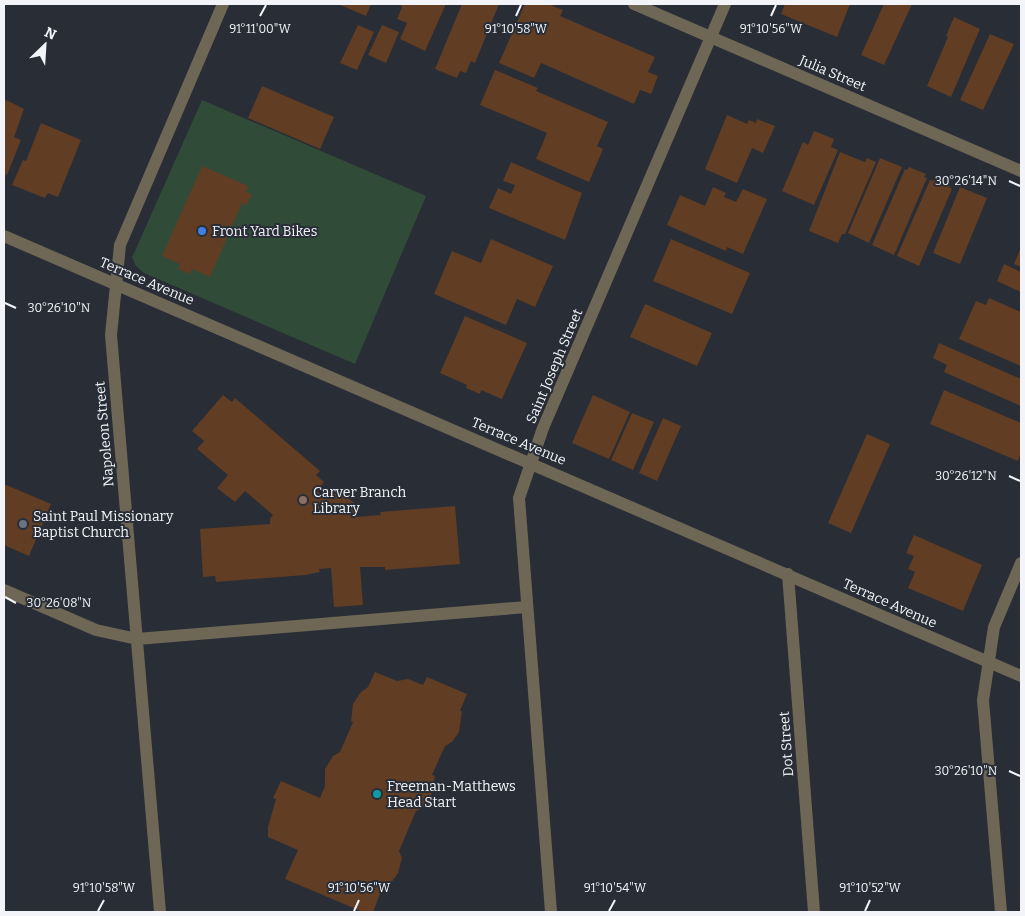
<svg xmlns="http://www.w3.org/2000/svg" width="1025" height="916" font-family="Bitter,serif">
	<rect width="100%" height="100%" fill="#292d36"/>
	<!-- green -->
	<path fill="#304c38" d="M202 100 426 196 355 364 144 273 136 266 132 257 135 251Z"/>
	<!-- building -->
	<path fill="#603d23" d="M338 4H371L366 16Z
		M400 4H446L425 51 400 39 407 23 397 19 402 7Z
		M462 4H499L475 63 471 61 466 73 460 71 457 78 435 69Z
		M525 4H548L563 10 560 16 655 57 648 72 658 76 651 94 640 90 634 104 541 63 534 78 499 63Z
		M785 4H850L837 37 781 14Z
		M884 4H912L884 65 861 55Z
		M954 17 980 29 951 97 927 86 948 37 946 36Z
		M358 25 374 32 357 70 340 63Z
		M382 25 399 32 386 63 368 55Z
		M990 34 1014 44 983 110 960 100Z
		M495 70 538 88 536 91 608 122 597 146 603 149 589 182 536 159 547 133 480 105Z
		M262 86 334 117 320 149 248 118Z
		M4 99 24 109 14 137 21 140 7 175 4 174Z
		M727 115 747 124 749 120 756 123 757 119 775 126 763 153 752 148 737 183 705 169Z
		M41 123 81 140 58 197 48 193 45 198 12 185 23 160 26 161Z
		M814 131 834 139 831 147 838 150 814 205 782 191 803 142 808 145Z
		M840 152 865 162 867 158 876 162 845 234H842L838 243 809 231Z
		M880 158 902 167 869 243 848 233Z
		M511 162 582 193 565 240 489 208 498 188 511 194 515 185 503 181Z
		M202 166 248 186 246 192 252 194 247 205 242 203 210 277 192 269 190 274 178 269 180 264 162 256Z
		M909 167 926 174 924 177 927 178 894 255 872 245 905 169 907 170Z
		M935 178 950 184 949 187 952 189 919 266 897 256 930 180 934 181Z
		M713 187 726 193 724 197 736 202 743 189 767 199 743 254 727 247 726 251 667 225 680 195 705 206Z
		M960 187 987 198 960 264 933 253Z
		M491 239 553 266 535 307 517 299 506 325 434 294 452 251 481 263Z
		M671 239 750 273 732 314 653 281Z
		M1021 247V267L1014 264Z
		M1004 264 1021 272V292L997 281Z
		M989 298 1021 312V366L959 339 976 301 986 305Z
		M645 304 712 333 697 366 630 337Z
		M465 316 527 343 502 399 481 390 480 394 466 388 467 385 440 373Z
		M939 343 1021 379V406L944 372 947 365 933 358Z
		M944 390 1021 423V452L1018 461 930 424Z
		M223 395 232 402 235 398 320 471 316 475 324 482 317 491 324 497 329 492 333 495 338 489 359 507 355 512 358 515 356 517 381 515 380 512 455 506 460 564 385 570V567H360L363 605 334 607 331 568 319 569 320 572 305 575 216 582 215 576 203 577 200 529 270 524V519L273 515 245 491 235 502 217 488 228 475 197 449 204 441 192 431Z
		M593 395 630 412 609 459 572 443Z
		M632 413 654 422 633 470 611 460Z
		M663 418 681 426 657 481 639 473Z
		M867 434 890 444 851 533 828 523Z
		M4 484 51 504 29 556 4 545Z
		M914 535 982 565 963 611 908 588 915 572 908 569 914 556 906 553Z
		M375 672 397 681 408 679 423 685 427 677 467 694 460 711H462L459 732 452 742 445 746 432 775 435 776 431 796 424 807 416 811 399 851 402 858 398 873 391 883 385 887 383 886 373 912H363L285 879 298 850 268 837V827L276 799 273 798 281 781 320 798 325 786V769L333 756 340 752 353 722 351 721 353 704 361 692 368 687Z"/>
	<g fill="none" stroke-linecap="round" stroke-linejoin="round">
		<!-- minor -->
		<path stroke="#6f6756" stroke-width="12" d="M634 4 1021 171
			M4 236 1021 676
			M788 574 814 912
			M4 590 96 630 137 639 527 607
			M160 912 111 335 120 245 223 4
			M551 912 519 498 543 428 725 4
			M1001 912 983 700 994 627 1021 563"/>
	</g>
	<!-- ticks -->
	<path fill="none" stroke="#f2f4fa" stroke-width="2" d="M260 16 266 5M516 16 521 5M771 16 776 5M1009 181 1020 186M5 303 16 308M1009 476 1020 481M5 597 16 603M1009 771 1020 776M98 911 104 900M354 911 359 900M609 911 615 900M865 911 870 900"/>
	<!-- markers -->
	<circle fill="#3f7fe0" stroke="#292d36" stroke-width="2" cx="202" cy="231" r="5"/>
	<circle fill="#8d6e63" stroke="#292d36" stroke-width="2" cx="303" cy="500" r="5"/>
	<circle fill="#6b7280" stroke="#292d36" stroke-width="2" cx="23" cy="524" r="5"/>
	<circle fill="#0f9aa8" stroke="#292d36" stroke-width="2" cx="377" cy="794" r="5"/>
	<g text-anchor="middle" stroke-width="4" stroke-linejoin="round" paint-order="stroke">
		<!-- street labels -->
		<g font-size="14" fill="#f2f4fa" stroke="#292d36">
			<text transform="translate(833 73) rotate(23)" y="5">Julia Street</text>
			<text transform="translate(147 281) rotate(23)" y="5">Terrace Avenue</text>
			<text transform="translate(554 366) rotate(-67)" y="5">Saint Joseph Street</text>
			<text transform="translate(104 434) rotate(-95)" y="5">Napoleon Street</text>
			<text transform="translate(519 441) rotate(23)" y="5">Terrace Avenue</text>
			<text transform="translate(890 603) rotate(24)" y="5">Terrace Avenue</text>
			<text transform="translate(786 744) rotate(-94)" y="5">Dot Street</text>
		</g>
		<!-- poi labels -->
		<g font-size="14" fill="#f2f4fa" stroke="#292d36" text-anchor="start">
			<text x="212" y="236">Front Yard Bikes</text>
			<text x="313" y="497">Carver Branch<tspan x="313" dy="16">Library</tspan></text>
			<text x="33" y="521">Saint Paul Missionary<tspan x="33" dy="16">Baptist Church</tspan></text>
			<text x="387" y="791">Freeman-Matthews<tspan x="387" dy="16">Head Start</tspan></text>
		</g>
	</g>
	<g font-size="12" text-anchor="middle" fill="#f2f4fa" stroke="#292d36" stroke-width="4" stroke-linejoin="round" paint-order="stroke">
		<text x="260" y="33">91°11'00"W</text>
		<text x="516" y="33">91°10'58"W</text>
		<text x="771" y="33">91°10'56"W</text>
		<text x="966" y="185">30°26'14"N</text>
		<text x="59" y="312">30°26'10"N</text>
		<text x="966" y="480">30°26'12"N</text>
		<text x="59" y="607">30°26'08"N</text>
		<text x="966" y="775">30°26'10"N</text>
		<text x="615" y="892">91°10'54"W</text>
		<text x="104" y="892">91°10'58"W</text>
		<text x="359" y="892">91°10'56"W</text>
		<text x="870" y="892">91°10'52"W</text>
	</g>
	<!-- border -->
	<rect width="1025" height="916" fill="none" stroke="#f2f4fa" stroke-width="10"/>
	<!-- north arrow -->
	<g transform="translate(45 45) rotate(25)" stroke="#292d36" stroke-width="4" paint-order="stroke">
	<path d="M0-4L9 19L0 12L-9 19Z" fill="#f2f4fa"/>
	<text y="-8" font-size="14" font-weight="bold" text-anchor="middle" fill="#f2f4fa">N</text>
	</g>
</svg>
